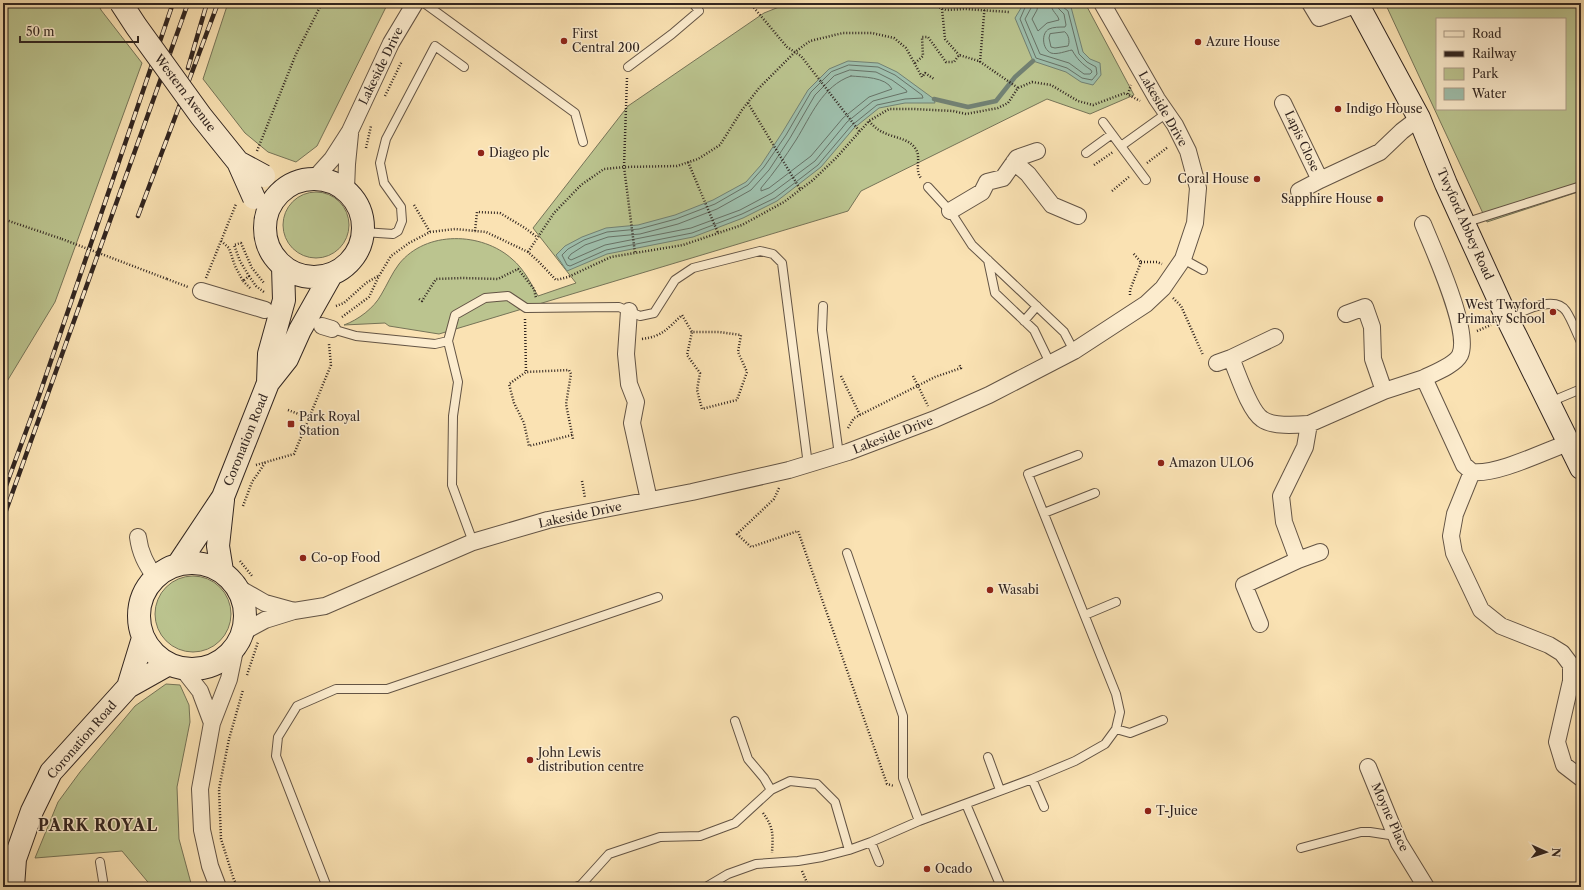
<svg xmlns="http://www.w3.org/2000/svg" width="1584" height="890" font-family="'Libre Caslon Text',serif">
	<rect width="100%" height="100%" fill="#fae2b3"/>
	<filter id="stains"><feTurbulence type="fractalNoise" baseFrequency=".005" numOctaves="4"/><feColorMatrix values="0 0 0 0 .2 0 0 0 0 .09 0 0 0 0 .02 0 0 0 .5 -.17"/></filter>
	<radialGradient id="worn" r=".72"><stop offset=".6" stop-color="#630" stop-opacity="0"/><stop offset="1" stop-color="#630" stop-opacity=".3"/></radialGradient>
	<!-- green -->
	<path fill="#bbc48f" stroke="#767458" fill-rule="evenodd" d="M22 3H98L101 10 142 63 55 302 3 388V10Z
		M228 3H388L317 146 296 162 268 152 245 133 203 79Z
		M789 3H1085L1134 95 1090 114 1047 99 861 191 848 211 439 334 389 326 385 323 344 325C358 320 374 308 381 295 387 285 392 273 399 264 426 230 482 232 512 259 524 269 530 282 538 296L576 283 533 228 628 106 764 13Z
		M1385 3H1581V191L1487 222ZM1437 19H1565V109H1437Z
		M283 225a33 33 0 1 1 66 0a33 33 0 1 1-66 0Z
		M155 614a38 38 0 1 1 76 0a38 38 0 1 1-76 0Z
		M166 684 180 685 189 705 190 722 177 787 179 839 192 887H152L122 851 35 858 58 802 80 772 135 706Z"/>
	<!-- water -->
	<path fill="#9ebeab" stroke="#728173" d="M1024 3H1063L1071 7 1083 52 1090 59 1100 63 1101 75 1093 85 1081 82 1066 72 1033 61 1015 18Z
		M848 61 878 63 897 72 934 99 935 103H905L879 108 854 128 821 167 777 201 743 218 693 237 607 254 567 271 556 255 565 246 582 237 606 228 638 225 675 215 713 200 746 182 761 165 782 133 808 90 829 69Z"/>
	<g fill="none" stroke-linecap="round" stroke-linejoin="round">
		<!-- shore -->
		<path stroke="#687266" stroke-width="1" d="M1027 3 1020 19 1036 58 1067 68 1082 78 1092 80 1097 74 1096 67 1087 62 1079 54 1068 11 1063 7 1062 3
			M1032 3 1031 8 1025 19 1040 54 1069 63 1084 74H1090L1092 72 1091 70C1082 64 1077 59 1072 50 1066 51 1057 55 1051 53 1042 49 1041 33 1049 29 1053 27 1060 27 1065 27L1066 25 1064 14 1059 9 1057 3
			M1038 3 1037 10 1032 19 1038 31 1047 23 1059 20C1058 14 1051 12 1051 3
			M1065 32C1069 35 1070 42 1068 46L1055 48 1051 47 1049 38 1050 34Z
			M849 65 878 67 895 75 922 95 923 98 905 99 877 105 851 126 818 165 775 198 742 214 692 233 606 250 570 266 567 265 562 255 568 249 584 240 607 232 639 229 676 219 715 204 748 185 764 167 786 135 811 92 831 72Z
			M850 70 876 72 892 80 906 90 907 92 873 101 847 122 815 161 772 193 740 210 691 228 605 245 571 260 568 258 571 254 585 245 608 237 640 234 678 224 717 209 751 190 769 170 790 138 815 95 834 76Z
			M851 76C863 77 886 77 892 89L869 97 843 118 811 156 769 188 761 191V188C774 173 785 157 796 140 811 116 822 86 851 76Z"/>
		<!-- stream -->
		<path stroke="#728173" stroke-width="4.5" d="M934 99 968 107 996 101 1015 77 1033 61"/>
		<!-- lane casing -->
		<g stroke="#635445" stroke-width="10">
			<path id="lane" d="M424 3 575 113 583 142
				M628 67 672 34 699 11 693 3
				M1103 122 1146 180
				M1121 146 1167 113
				M1086 153 1112 134
				M928 187 950 211 972 245 1064 332 1074 351
				M1464 223 1581 186
				M363 232 393 234 398 231 402 221 401 207 384 183 380 163 386 139 435 46 464 67
				M1183 259 1203 270
				M988 260 995 293 1034 330 1050 363
				M823 306 822 330 839 455
				M1508 318C1522 312 1554 294 1566 311 1572 320 1576 332 1581 342
				M1024 321 1037 306
				M332 329 356 336 435 344 448 341 455 315 485 298 508 296 526 308 619 307 640 316 654 313 675 280 693 268 760 251 773 254 782 263 808 465
				M448 341 458 382 453 416 452 485 473 542
				M1550 402 1581 389
				M1044 513 1095 493
				M847 553 903 716V778L919 821
				M1085 615 1116 602
				M735 721 748 759 764 778 771 790
				M1116 729 1130 733 1163 720
				M988 757 1000 790
				M1032 779 1044 807
				M966 804 1001 887
				M871 842 879 862
				M1301 848 1361 832H1370L1396 836
				M100 862 104 887
				M327 887 276 756 278 737 297 706 336 689H387L658 597
				M576 887 581 885 609 854 660 837 700 836 735 823 771 790 790 781 817 784 835 802 849 850
				M706 887 728 874 756 864 798 861 822 857 849 850 871 842 919 821 1032 779 1075 761 1105 744 1116 729 1120 712 1116 694 1028 474 1078 455"/>
		</g>
		<!-- street casing -->
		<g stroke="#635445" stroke-width="18">
			<path id="street" d="M1310 3 1319 18 1358 4
				M1283 103 1320 180 1380 152 1402 131 1419 118
				M1014 162 1028 174 1052 205 1078 216
				M314 179 332 159 350 131 391 43 415 3
				M346 189 347 164 350 134
				M1299 191 1320 180
				M950 211 982 192 987 182 1003 178 1017 158 1037 151
				M1423 224C1433 249 1471 331 1460 355 1455 365 1434 373 1424 378
				M201 291 265 310
				M629 311 626 354 629 384 636 402 632 423 649 500
				M1346 314 1365 307 1372 327 1373 359 1384 391
				M322 326 332 329
				M1217 363 1231 358
				M1309 424 1384 391 1424 378 1464 465 1472 472
				M1568 443C1543 452 1497 475 1472 472L1455 514 1451 536 1454 553 1481 610 1501 626 1549 645 1562 653 1571 665V681L1557 742 1564 765 1581 778
				M138 537C140 553 146 564 155 577
				M1298 560 1320 552
				M237 587 265 603 294 611
				M1260 624 1244 585 1298 560 1284 522 1281 496 1305 447 1309 424C1296 425 1273 427 1262 419 1249 410 1238 374 1231 358L1275 337
				M243 632 265 620 294 611 325 606 473 542 548 520 692 492 789 470 848 452 935 419 989 395 1074 351 1146 304 1163 288 1183 259 1195 223 1198 188 1188 151 1175 125 1157 99 1102 3
				M182 668 200 691 212 723
				M1368 767 1399 843 1426 887
				M218 887 210 866 202 830 200 789 212 723 229 679 236 645"/>
		</g>
		<!-- secondary casing -->
		<g stroke="#312520" stroke-width="24">
			<path id="secondary" d="M1357 3 1419 118 1446 184 1507 318 1581 468
				M265 228a49 49 0 1 1 98 0a49 49 0 1 1-98 0Z
				M268 383 269 354 284 300 283 267
				M139 616a53 53 0 1 1 106 0a53 53 0 1 1-106 0Z
				M179 563 223 497 268 383 287 359 300 330 331 275
				M222 571 218 546 223 500
				M128 687 143 638
				M13 887 15 859 32 811 51 772 128 687 169 664"/>
		</g>
		<!-- path -->
		<path stroke="#312520" stroke-width="2.5" stroke-dasharray="1 2" stroke-linecap="butt" d="M750 3 787 47 801 56 860 132
			M932 3 933 5 946 10 965 9 1009 12
			M942 9 945 39 959 55
			M980 62 985 3
			M915 63 923 56 922 37H928L946 62H954L959 55 979 61 1018 88
			M627 78 624 167 635 253
			M1128 94 1131 85
			M385 96 402 61
			M748 103 800 189
			M869 121C874 127 879 131 887 134 896 138 909 139 915 148 922 157 914 170 921 178
			M366 148 371 126
			M257 151 296 54 322 3
			M688 162 718 233
			M1147 163 1168 147
			M1094 165 1113 152
			M1112 191 1130 176
			M414 205 430 232
			M3 219 62 239
			M475 231 477 212 500 213 525 228 537 237
			M221 241 229 248 235 266 243 281 249 276 240 261 234 245 241 243 252 268 264 283
			M528 252 554 213 581 185 604 169 624 167 677 166 698 159 720 145 742 110 759 88 795 52 810 41 843 33H872L894 38 906 48 922 77 925 73 934 79
			M1141 262H1157L1162 264
			M249 276 256 286 264 292
			M206 278 236 204
			M167 279 188 287
			M243 281 251 289
			M1130 295V290L1141 262 1133 253
			M1173 298 1181 306 1203 355
			M419 299 422 301 436 279 462 278 498 279 518 269 534 289 536 298
			M336 306 344 303 366 283 378 276
			M342 317 369 297 379 276 391 256 409 243 430 232 455 229 486 232 528 252 538 261 556 280 568 277 611 257 683 245 742 225 784 202 813 180 836 158 869 121 889 109H914L953 111 966 114 998 108 1008 103 1018 88 1032 82 1051 85 1078 101 1093 105 1125 93 1140 101
			M525 319 526 372
			M1477 331 1491 325
			M642 339C663 336 667 329 682 315L692 332H719L741 335 738 352 747 372 737 400 702 409 697 390 700 373 687 355 692 332
			M841 376 860 415
			M913 376 928 406
			M288 410 309 418
			M848 428 854 418 935 377 961 368 959 364
			M572 435 529 446 524 423 514 403 509 384 526 372 569 370 571 374 566 404 573 439
			M256 465 294 454 331 365 329 344
			M582 481 585 498
			M779 488 774 499 737 534 751 547 798 531 887 784 894 786
			M243 506 252 482 265 463
			M240 561 252 576
			M247 675 258 642
			M763 813C774 828 773 835 772 853
			M802 871 809 887
			M238 887 234 880 221 839 219 789 229 739 243 690"/>
		<!-- lane -->
		<use href="#lane" stroke="#fcecce" stroke-width="8"/>
		<!-- street -->
		<use href="#street" stroke="#fcecce" stroke-width="16"/>
		<!-- secondary -->
		<use href="#secondary" stroke="#fcecce" stroke-width="22"/>
		<!-- rail casing -->
		<g stroke="#312520" stroke-width="4.5">
			<path id="rail" d="M188 68 207 3
				M138 216 218 3
				M3 494 39 396 173 3
				M3 519 188 3"/>
		</g>
		<!-- rail -->
		<use href="#rail" stroke="#fcecce" stroke-width="3" stroke-dasharray="9" stroke-linecap="butt"/>
		<!-- secondary-bridge casing -->
		<g stroke="#312520" stroke-width="24" stroke-linecap="butt">
			<path id="secondary-bridge" d="M121 3 136 26 201 116 238 162 254 198
				M238 162 264 176"/>
		</g>
		<!-- path-bridge -->
		<path stroke="#312520" stroke-width="2.5" stroke-dasharray="1 2" stroke-linecap="butt" d="M62 239 167 279"/>
		<!-- secondary-bridge -->
		<use href="#secondary-bridge" stroke="#fcecce" stroke-width="22"/>
	</g>
	<!-- markers -->
	<g fill="#8f2418" stroke="#fcecce" stroke-width="1.5">
		<circle cx="564" cy="41" r="4"/>
		<circle cx="1198" cy="42" r="4"/>
		<circle cx="1338" cy="109" r="4"/>
		<circle cx="481" cy="153" r="4"/>
		<circle cx="1257" cy="179" r="4"/>
		<circle cx="1380" cy="199" r="4"/>
		<circle cx="1553" cy="312" r="4"/>
		<rect x="287" y="420" width="8" height="8" rx="2"/>
		<circle cx="1161" cy="463" r="4"/>
		<circle cx="303" cy="558" r="4"/>
		<circle cx="990" cy="590" r="4"/>
		<circle cx="530" cy="760" r="4"/>
		<circle cx="1148" cy="811" r="4"/>
		<circle cx="927" cy="869" r="4"/>
	</g>
	<g text-anchor="middle" stroke-width="3" stroke-linejoin="round" paint-order="stroke">
		<!-- poi labels -->
		<g font-size="12" fill="#312520" stroke="#fcecce" text-anchor="start">
			<text x="572" y="38">First<tspan x="572" dy="14">Central 200</tspan></text>
			<text x="1206" y="46">Azure House</text>
			<text x="1346" y="113">Indigo House</text>
			<text x="489" y="157">Diageo plc</text>
			<text x="1249" y="183" text-anchor="end">Coral House</text>
			<text x="1372" y="203" text-anchor="end">Sapphire House</text>
			<text x="1545" y="309" text-anchor="end">West Twyford<tspan x="1545" dy="14">Primary School</tspan></text>
			<text x="299" y="421">Park Royal<tspan x="299" dy="14">Station</tspan></text>
			<text x="1169" y="467">Amazon ULO6</text>
			<text x="311" y="562">Co-op Food</text>
			<text x="998" y="594">Wasabi</text>
			<text x="538" y="757">John Lewis<tspan x="538" dy="14">distribution centre</tspan></text>
			<text x="1156" y="815">T-Juice</text>
			<text x="935" y="873">Ocado</text>
		</g>
		<!-- street labels -->
		<g font-size="12" fill="#312520" stroke="#fcecce">
			<text transform="translate(381 66) rotate(-64)" y="4">Lakeside Drive</text>
			<text transform="translate(185 93) rotate(53)" y="4">Western Avenue</text>
			<text transform="translate(1163 109) rotate(60)" y="4">Lakeside Drive</text>
			<text transform="translate(1302 141) rotate(65)" y="4">Lapis Close</text>
			<text transform="translate(1465 224) rotate(66)" y="4">Twyford Abbey Road</text>
			<text transform="translate(893 435) rotate(-21)" y="4">Lakeside Drive</text>
			<text transform="translate(246 440) rotate(-68)" y="4">Coronation Road</text>
			<text transform="translate(580 515) rotate(-12)" y="4">Lakeside Drive</text>
			<text transform="translate(82 740) rotate(-49)" y="4">Coronation Road</text>
			<text transform="translate(1390 817) rotate(66)" y="4">Moyne Place</text>
		</g>
		<!-- district labels -->
		<g font-size="16" font-weight="bold" letter-spacing="1" fill="#312520" stroke="#fcecce">
			<text x="98" y="831">PARK ROYAL</text>
		</g>
	</g>
	<!-- margin -->
	<rect width="1584" height="890" fill="none" stroke="#fae2b3" stroke-width="16"/>
	<rect x="4" y="4" width="1576" height="882" fill="none" stroke="#312520" stroke-width="2"/>
	<rect x="8" y="8" width="1568" height="874" fill="none" stroke="#312520"/>
	<!-- legend -->
	<rect x="1436" y="18" width="130" height="92" fill="#fcecce" stroke="#ab9c88"/>
	<rect x="1444" y="31" width="20" height="6" fill="#fcecce" stroke="#ab9c88"/>
	<text x="1472" y="38" font-size="12" fill="#312520">Road</text>
	<rect x="1444" y="51" width="20" height="6" fill="#312520" stroke="#ab9c88"/>
	<text x="1472" y="58" font-size="12" fill="#312520">Railway</text>
	<rect x="1444" y="68" width="20" height="12" fill="#bbc48f" stroke="#ab9c88"/>
	<text x="1472" y="78" font-size="12" fill="#312520">Park</text>
	<rect x="1444" y="88" width="20" height="12" fill="#9ebeab" stroke="#ab9c88"/>
	<text x="1472" y="98" font-size="12" fill="#312520">Water</text>
	<!-- north arrow -->
	<g transform="translate(1546 852) rotate(93)" stroke="#fcecce" stroke-width="3" paint-order="stroke">
	<path d="M0-3L7 15L0 10L-7 15Z" fill="#312520"/>
	<text y="-6" font-size="11" font-weight="bold" text-anchor="middle" fill="#312520">N</text>
	</g>
	<!-- scale -->
	<path d="M20 36v6h118v-6" fill="none" stroke="#312520" stroke-width="2"/>
	<text x="26" y="36" font-size="12" fill="#312520" stroke="#fcecce" stroke-width="3" paint-order="stroke">50 m</text>
	<rect width="100%" height="100%" filter="url(#stains)"/>
	<rect width="100%" height="100%" fill="url(#worn)"/>
</svg>
